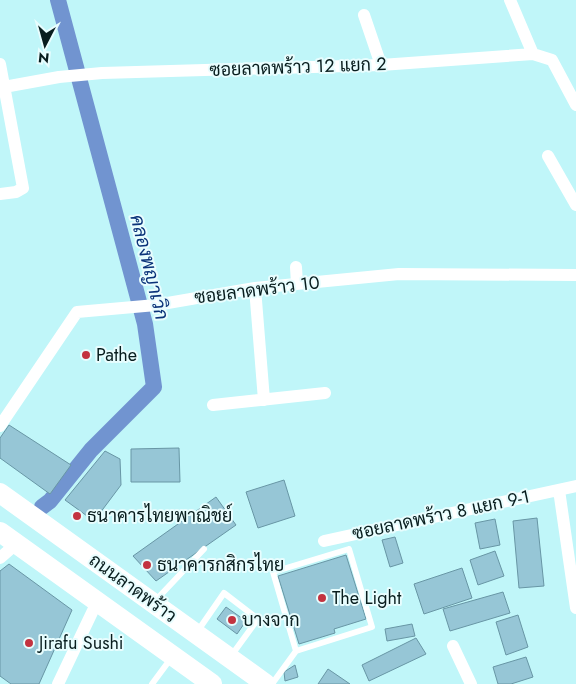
<svg xmlns="http://www.w3.org/2000/svg" width="576" height="684" font-family="Jost,Sarabun,sans-serif">
	<rect width="100%" height="100%" fill="#c0f6f9"/>
	<g fill="none" stroke-linecap="round" stroke-linejoin="round">
		<!-- canal -->
		<path stroke="#7194d0" stroke-width="16" d="M42 507 50 501 91 450 154 387 145 324 58 0"/>
	</g>
	<!-- building -->
	<path fill="#96c6d6" stroke="#6896a5" d="M9 425 71 465 50 494 0 458V438Z
		M179 448 180 482H131V449Z
		M105 451 120 459 121 485 94 521 65 500Z
		M284 480 295 516 258 528 246 492Z
		M216 497 236 525 156 581 133 556Z
		M537 518 544 586 519 588 513 521Z
		M495 519 500 545 480 549 475 523Z
		M395 537 403 563 390 567 382 540Z
		M495 551 504 576 478 585 470 560Z
		M346 555 366 619 334 629 335 633 299 644 278 576Z
		M9 564 72 610 39 684H11L0 676V571Z
		M462 568 472 598 424 614 414 584Z
		M503 592 510 613 450 631 443 609Z
		M226 607 246 621 237 634 217 619Z
		M518 615 528 647 506 655 496 622Z
		M412 624 415 636 387 641 385 629Z
		M416 638 426 654 369 681 362 665Z
		M526 657 533 677 511 684H498L493 667Z
		M295 665 298 677 285 681 284 672Z
		M328 669 350 684H318Z"/>
	<g fill="none" stroke-linecap="round" stroke-linejoin="round">
		<!-- service -->
		<path stroke="#fff" stroke-width="6" d="M155 601 204 549
			M197 632 224 593 258 619 231 656
			M152 684 172 657
			M272 684 296 651 372 627 349 549 273 572 296 651"/>
		<!-- minor -->
		<path stroke="#fff" stroke-width="12" d="M510 0 533 54
			M364 15 381 65
			M0 64 23 188 16 192 0 194
			M4 87 59 77 102 73 381 65 533 54 552 60 576 105
			M548 156 576 205
			M296 267 297 284
			M255 288 264 400
			M213 405 325 393
			M0 426 77 312 156 305 255 288 399 274 576 275
			M559 490 576 608
			M324 541 576 486
			M0 558 16 544
			M453 646 471 684
			M58 684 97 602"/>
		<!-- primary -->
		<path stroke="#fff" stroke-width="20" d="M0 493 266 684
			M0 532 212 684"/>
	</g>
	<!-- markers -->
	<g fill="#c33340" stroke="#e8fdfe" stroke-width="2">
		<circle cx="86" cy="355" r="5"/>
		<circle cx="77" cy="516" r="5"/>
		<circle cx="147" cy="565" r="5"/>
		<circle cx="322" cy="598" r="5"/>
		<circle cx="232" cy="620" r="5"/>
		<circle cx="29" cy="643" r="5"/>
	</g>
	<g text-anchor="middle" stroke-width="4" stroke-linejoin="round" paint-order="stroke">
		<!-- street labels -->
		<g font-size="18" fill="#081d1e" stroke="#e8fdfe">
			<text transform="translate(298 67) rotate(-2)" y="6">ซอยลาดพร้าว 12 แยก 2</text>
			<text transform="translate(257 290) rotate(-7)" y="6">ซอยลาดพร้าว 10</text>
			<text transform="translate(441 515) rotate(-12)" y="6">ซอยลาดพร้าว 8 แยก 9-1</text>
			<text transform="translate(133 588) rotate(36)" y="6">ถนนลาดพร้าว</text>
		</g>
		<!-- poi labels -->
		<g font-size="18" fill="#081d1e" stroke="#e8fdfe" text-anchor="start">
			<text x="96" y="361">Pathe</text>
			<text x="87" y="522">ธนาคารไทยพาณิชย์</text>
			<text x="157" y="571">ธนาคารกสิกรไทย</text>
			<text x="332" y="604">The Light</text>
			<text x="242" y="626">บางจาก</text>
			<text x="39" y="649">Jirafu Sushi</text>
		</g>
		<!-- water labels -->
		<g font-size="19" font-style="italic" fill="#0a3379" stroke="#e8fdfe">
			<text transform="translate(150 267) rotate(76)" y="7">คลองพญาเวิก</text>
		</g>
	</g>
	<!-- north arrow -->
	<g transform="translate(45 45) rotate(186)" stroke="#e8fdfe" stroke-width="4" paint-order="stroke">
	<path d="M0-4L9 19L0 12L-9 19Z" fill="#081d1e"/>
	<text y="-8" font-size="14" font-weight="bold" text-anchor="middle" fill="#081d1e">N</text>
	</g>
</svg>
